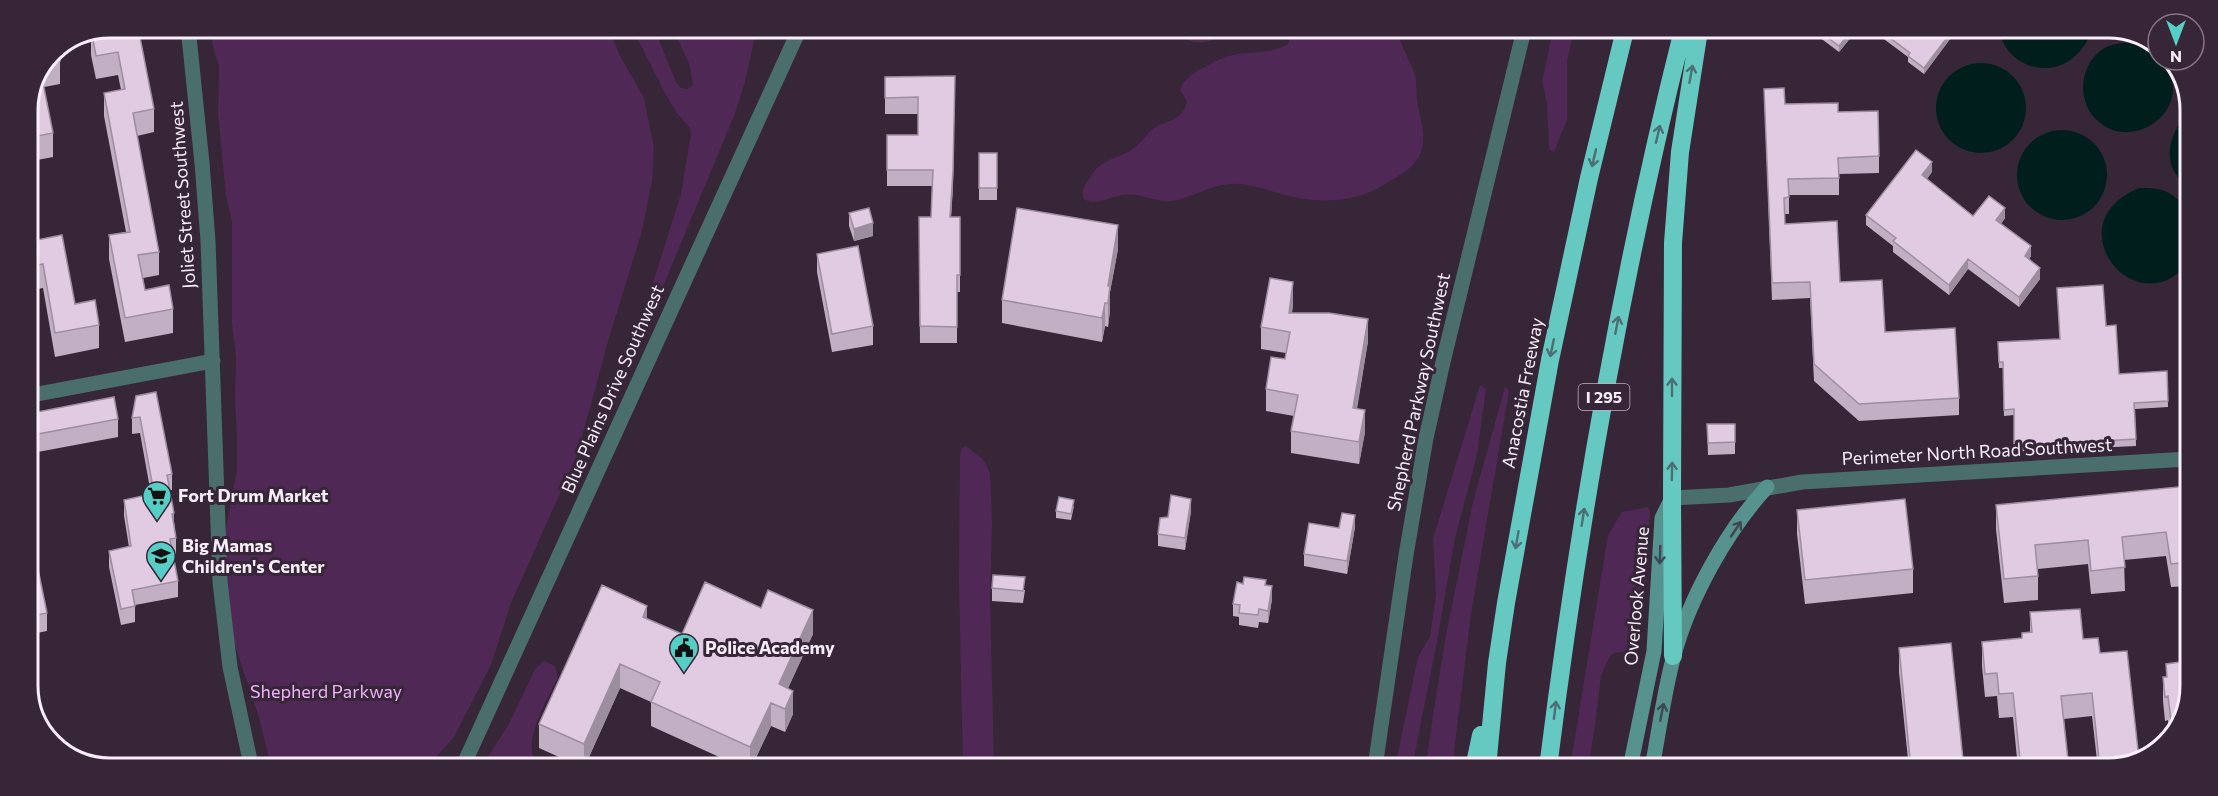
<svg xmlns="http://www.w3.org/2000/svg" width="2218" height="796" font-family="Commissioner,sans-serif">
	<rect width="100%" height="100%" fill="#362638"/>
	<!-- green -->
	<path fill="#502856" d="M214 27 609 28 620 56 644 98 654 148 652 181 642 231 609 338 577 455 511 603 491 665 454 737 435 758 436 765H271L258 714 215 586 237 470V434L235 402 236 357 232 323V222L226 196 218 113 219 67 212 43Z
		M632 28H654L676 82 681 88 688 89 693 85 689 64 673 28H757L745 82 734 116 654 308 627 365 681 194 691 134 690 128 677 113 666 95Z
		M1172 29H1232C1210 45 1193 49 1172 29Z
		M1292 29 1396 30C1401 44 1408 58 1414 72 1417 80 1416 90 1417 99 1419 118 1429 138 1419 157 1412 169 1398 176 1387 183 1362 199 1334 203 1304 199 1278 196 1254 182 1229 184 1208 186 1192 198 1172 201 1156 203 1140 192 1123 195 1110 196 1096 207 1084 199L1082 191C1087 183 1091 174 1098 167 1107 160 1118 157 1128 152 1138 147 1144 137 1152 130 1165 119 1183 123 1187 101L1180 90C1183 81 1190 75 1199 70 1210 64 1220 58 1233 55 1251 51 1272 54 1288 44Z
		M1553 30H1574L1567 61V120L1554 152 1549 149 1547 103 1542 82Z
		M1480 385 1486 389 1477 455 1455 538 1437 642 1412 768 1395 767 1418 657 1430 636 1436 595 1433 539Z
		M1505 387 1509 391 1471 614 1452 768H1425L1445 640 1473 502Z
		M966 446 983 459 990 473 992 523 990 600 994 767H963L959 580 960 456 962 448Z
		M1648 507 1650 512 1647 575 1637 647 1631 651 1615 653 1610 656 1601 675 1596 719 1588 768H1570L1608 535 1622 512Z
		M544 661 555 666 558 678C549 694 526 736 533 755 535 759 539 762 543 766H482L509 724 535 669Z"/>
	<!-- water -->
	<path fill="#001e1c" d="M1999 31H2090C2089 40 2085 45 2079 52 2054 81 2008 69 1999 31Z
		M2134 42 2150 47 2158 55V60H2163C2168 65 2169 70 2171 76 2184 118 2129 150 2098 121 2076 102 2079 65 2103 49 2112 43 2123 43 2134 42Z
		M1936 108a45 45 0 1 1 90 0a45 45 0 1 1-90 0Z
		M2191 110 2190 187C2158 168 2168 131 2191 110Z
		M2017 175a45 45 0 1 1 90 0a45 45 0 1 1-90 0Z
		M2139 188C2165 187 2172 193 2190 210V260C2186 264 2182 270 2177 274 2125 313 2059 221 2139 188Z
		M2190 275 2189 325C2180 308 2182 292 2190 275Z"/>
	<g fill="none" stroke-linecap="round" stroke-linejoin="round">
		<!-- street -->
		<path stroke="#496e6b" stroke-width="15" d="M188 27 202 163 208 241 220 582 230 667 251 765
			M27 396 213 361
			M1672 498 1729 495 1802 482 2188 459
			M463 766 800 28
			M1375 767 1406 555 1426 438 1443 362 1524 30"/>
		<!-- secondary -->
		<path stroke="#56938e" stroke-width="15" d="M1630 768 1654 651 1662 518 1672 498
			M1652 768C1659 731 1664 692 1674 655 1689 599 1727 530 1767 487"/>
		<!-- highway -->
		<path stroke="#66c9c1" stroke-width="18" d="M1673 656 1672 498 1673 243 1680 152 1699 30
			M1474 768 1481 735
			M1487 768 1497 663 1506 603 1550 360 1589 178 1625 30
			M1548 768C1579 519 1622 273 1683 30"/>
	</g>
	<!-- wall -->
	<path fill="#c1afc3" d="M108 28 154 109V132L137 136 159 252V275L143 278 145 290 173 309V333L125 342 109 259V235L126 232 104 116V93L121 90 118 75 96 79 91 55V34Z
		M1811 31H1856L1839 52Z
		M1873 31H1956L1924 74 1908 62V57Z
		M51 51 60 61V84L44 87 53 133V157L27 162V105Z
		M955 76 953 186 951 217H960V292H957V343H920L919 217H931L932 186H887V135H918V114H885V77Z
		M1764 89 1785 104 1838 112 1879 156V173L1839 174V195H1789V214H1784L1785 224 1840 282 1885 332 1959 398V415L1859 421 1814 381 1810 298 1772 300Z
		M979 153H997V200H979Z
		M1932 172 1927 179 1973 216 2005 218 2001 224 2031 256 2029 259 2040 279 2019 307 1968 269 1949 295 1893 252V246L1866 225V215Z
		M849 213 873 236 854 241 849 226Z
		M27 242 75 304 99 325V348L55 357 43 288 27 291Z
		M1118 249 1110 292V310L1108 327 1105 326 1102 342 1002 323V300Z
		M817 254 873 326V345L832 352 817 272Z
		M1293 304 1292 313 1368 341 1357 409 1365 432 1359 464 1291 453V431L1294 416 1266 411V389L1285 359 1286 353 1261 349V327Z
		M2106 326 2119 374 2167 371 2168 407 2135 409 2136 446 2014 452V415L2004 416 2003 368H1999L1998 342 2059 339Z
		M136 396 172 474V490H170L176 538V554L173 555 178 581V597L135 605V622L121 625 109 567V551L129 547 124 516V500L151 494 140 433 132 434V418Z
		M27 414 118 419V437L27 454Z
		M1707 424H1735V454L1708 455Z
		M2188 486V586L2171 587 2166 556 2124 560 2125 591 2091 594 2088 564 2038 569V600L2004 603 1996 529V505Z
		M1074 506 1071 520 1056 518V511Z
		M1797 510 1913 569V593L1805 604 1797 534Z
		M1191 511 1185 550 1158 546V534L1168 517Z
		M1355 527 1347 574 1304 566V554L1339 528Z
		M27 531 47 613V631L27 635Z
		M1243 584 1266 585 1272 599 1268 623 1259 622 1258 628 1239 625V617L1233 616V604Z
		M992 588 1025 590 1023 603 992 601Z
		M2030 612 2083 639 2109 769H2098L2092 716 2064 719 2069 769H2018L2013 717 1999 718 1997 696 1985 697 1982 666V642L2022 638 2030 632Z
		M647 619 682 634H813L788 688 793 714 785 732 771 726 752 766H739L651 726V702L620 688 585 766H579L539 748V724Z
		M1899 648 1964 769H1909L1899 672Z
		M2166 664 2187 713 2170 736 2168 720 2165 721 2163 701V677H2166Z"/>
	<!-- shaded-wall -->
	<path fill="#9d8e9f" d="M1851 31H1856L1839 52V46Z
		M1952 31H1956L1924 74V68Z
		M955 76 953 186 950 234V217Z
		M1932 162V172L1922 185V175Z
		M2005 208V218L1996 230V220Z
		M873 223V236L854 241V229Z
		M1118 225V249L1110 292V310L1108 327V286Z
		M2031 246V256L2025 266V256Z
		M1968 259V269L1949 295V285Z
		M2040 268V279L2019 307V297Z
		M1293 282V304L1289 331V313Z
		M1105 303V326L1102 342V318Z
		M1368 319V341L1353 430V408Z
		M1365 410V432L1359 464V442Z
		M1191 499V511L1185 550V538Z
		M174 513V529L172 514Z
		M1355 515V527L1347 574V561Z
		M1272 586V599L1268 623V611Z
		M647 606V629L643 617Z
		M813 610V634L779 708V684Z
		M620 664V688L585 766H584V744Z
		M793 691V714L785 732V709Z
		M771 703V726L752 766H750V747Z"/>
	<!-- building -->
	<path fill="#e0cbe3" stroke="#9d8e9f" stroke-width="1.5" d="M112 27H138L154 109 133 113 159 252 138 255 145 290 169 285 173 309 125 318 109 235 130 232 104 93 125 89 118 52 96 56 92 34Z
		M1819 31H1851L1839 46Z
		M1881 31H1952L1924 68 1908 56 1910 53Z
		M57 48 60 61 46 63 51 51Z
		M41 73 53 133 27 138V105Z
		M955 76 953 170 950 217H960V275H957V327L920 326 919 217H931L933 170H887V135H918V97L885 98V77Z
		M1784 88 1785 104 1838 103V112L1878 111 1879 156 1838 158 1839 178 1788 179 1789 197 1784 198 1785 224 1837 221 1840 282 1882 280 1885 332 1955 328 1959 398 1859 404 1814 364 1810 282 1772 283 1764 89Z
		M1916 150 1932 162 1922 175 1973 216 1989 196 2005 208 1996 220 2031 246 2025 256 2040 268 2019 297 1968 259 1949 285 1893 241 1896 238 1866 215Z
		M979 153H997V188H979Z
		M869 208 873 223 854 229 849 213Z
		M1017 208 1118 225 1108 286H1110L1108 303H1105L1102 318 1002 300Z
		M62 235 75 304 95 300 99 325 55 333 43 264 27 267V242Z
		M858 246 873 326 832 334 817 254Z
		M1270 278 1293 282 1289 313H1329L1368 319 1353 408 1365 410 1359 442 1291 431 1298 395 1266 389 1271 357 1285 359 1290 332 1261 327Z
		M2103 285 2106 326 2116 325 2119 374 2167 371 2168 401 2134 403 2136 439 2014 446V409L2004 410 2003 362H1999L1998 342 2060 339 2057 288Z
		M156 392 172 474 167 475 174 513 172 514 176 538 170 539 178 581 132 590 135 606 121 609 109 551 131 546 124 500 152 494V482L140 417 132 418 136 396Z
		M114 397 118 419 27 436V414Z
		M1707 424H1735V442L1708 443Z
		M2188 486V562L2171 564 2166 532 2122 537 2125 567 2091 571 2088 540 2035 545 2038 576 2004 579 1996 505Z
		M1171 495 1191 499 1185 538 1158 534 1160 518 1168 517Z
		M1059 497 1074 500 1071 514 1056 511Z
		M1905 499 1913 569 1805 580 1797 510Z
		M1342 513 1355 515 1347 561 1304 554 1309 523 1339 528Z
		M30 530 47 613 27 617V531Z
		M993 575 1025 577 1023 591 992 588Z
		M1244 577 1266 580 1265 585 1272 586 1268 611 1259 609 1258 615 1239 613 1240 605 1233 604 1237 582 1243 584Z
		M705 582 761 608 768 590 813 610 779 684 793 691 785 709 771 703 750 747 651 702 660 682 620 664 584 744 539 724 602 585 647 606 643 617 682 634Z
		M2080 609 2083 639 2098 638 2100 653 2127 651 2139 759 2109 769H2100L2092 693 2061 696 2069 769H2021L2013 693 1999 694 1997 673 1985 674 1982 642 2022 638V633L2032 632 2030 612Z
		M1951 643 1964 769H1911L1899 648Z
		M2187 661V713L2175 729H2172L2168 696 2165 697 2163 677H2167L2166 664Z"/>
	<!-- one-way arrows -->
	<defs><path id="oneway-shaft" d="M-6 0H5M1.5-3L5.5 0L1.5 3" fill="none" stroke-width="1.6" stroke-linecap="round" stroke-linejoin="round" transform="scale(1.5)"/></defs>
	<g stroke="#4c6f76">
		<use href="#oneway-shaft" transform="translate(1691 74) rotate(-80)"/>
		<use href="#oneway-shaft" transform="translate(1658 134) rotate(-77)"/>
		<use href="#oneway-shaft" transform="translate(1594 158) rotate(103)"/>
		<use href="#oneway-shaft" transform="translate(1617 325) rotate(-79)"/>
		<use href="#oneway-shaft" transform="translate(1552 348) rotate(102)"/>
		<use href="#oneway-shaft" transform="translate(1672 387) rotate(-90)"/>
		<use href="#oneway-shaft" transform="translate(1672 471) rotate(-89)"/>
		<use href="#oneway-shaft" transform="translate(1583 517) rotate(-81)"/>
		<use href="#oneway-shaft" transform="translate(1517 540) rotate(100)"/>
		<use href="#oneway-shaft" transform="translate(1555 710) rotate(-83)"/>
	</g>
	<g stroke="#404752">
		<use href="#oneway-shaft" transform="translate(1736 529) rotate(-56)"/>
		<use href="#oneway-shaft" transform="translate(1660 555) rotate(92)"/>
		<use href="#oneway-shaft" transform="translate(1662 712) rotate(-79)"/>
	</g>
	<!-- icons -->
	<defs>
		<g id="supermarket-pin" transform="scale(1.5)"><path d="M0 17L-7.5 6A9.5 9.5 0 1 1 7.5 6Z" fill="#55cec6" stroke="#362638"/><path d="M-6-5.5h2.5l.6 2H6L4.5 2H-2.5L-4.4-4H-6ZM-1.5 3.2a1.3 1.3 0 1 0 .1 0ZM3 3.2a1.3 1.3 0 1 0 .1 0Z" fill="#111"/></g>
		<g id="school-pin" transform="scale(1.5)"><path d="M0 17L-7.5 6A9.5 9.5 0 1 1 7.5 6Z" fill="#55cec6" stroke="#362638"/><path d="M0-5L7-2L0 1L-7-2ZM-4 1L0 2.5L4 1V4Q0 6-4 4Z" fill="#111"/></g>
		<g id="civic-pin" transform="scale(1.5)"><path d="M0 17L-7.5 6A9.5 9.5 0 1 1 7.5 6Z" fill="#55cec6" stroke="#362638"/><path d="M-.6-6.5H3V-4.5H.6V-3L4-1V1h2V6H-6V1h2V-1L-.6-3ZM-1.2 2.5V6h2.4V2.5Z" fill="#111"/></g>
	</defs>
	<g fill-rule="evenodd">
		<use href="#supermarket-pin" x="157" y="496"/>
		<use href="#school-pin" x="161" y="556"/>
		<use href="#civic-pin" x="684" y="648"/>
	</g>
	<g text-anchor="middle" stroke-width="6" stroke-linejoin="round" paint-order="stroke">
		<!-- shield labels -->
		<rect fill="#362638" stroke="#beb2c0" stroke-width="1.5" x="1578.5" y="384" width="51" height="26" rx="4.5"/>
		<g font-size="16" font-weight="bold" fill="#f9eefa">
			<text x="1604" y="403">I 295</text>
		</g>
		<!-- street labels -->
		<g font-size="18" fill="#f9eefa" stroke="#362638">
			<text transform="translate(183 195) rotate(-94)" y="6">Joliet Street Southwest</text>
			<text transform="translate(613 389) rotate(-66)" y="6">Blue Plains Drive Southwest</text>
			<text transform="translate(1419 392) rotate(-78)" y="6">Shepherd Parkway Southwest</text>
			<text transform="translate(1523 393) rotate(-79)" y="6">Anacostia Freeway</text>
			<text transform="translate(1977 452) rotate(-3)" y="6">Perimeter North Road Southwest</text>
			<text transform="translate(1637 596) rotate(-85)" y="6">Overlook Avenue</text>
		</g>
		<!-- poi labels -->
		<g font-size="18" font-weight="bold" fill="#f9eefa" stroke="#362638" text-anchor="start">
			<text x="178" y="502">Fort Drum Market</text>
			<text x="182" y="552">Big Mamas<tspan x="182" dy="21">Children's Center</tspan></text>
			<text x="705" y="654">Police Academy</text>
		</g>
		<!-- park labels -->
		<g font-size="18" fill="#f2b1fc" stroke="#362638">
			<text x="326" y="698">Shepherd Parkway</text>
		</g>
	</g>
	<!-- crop -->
	<path d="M0 0H2218V796H0ZM110 38H2108A72 72 0 0 1 2180 110V686A72 72 0 0 1 2108 758H110A72 72 0 0 1 38 686V110A72 72 0 0 1 110 38Z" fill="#362638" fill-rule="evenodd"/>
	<path fill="none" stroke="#f9eefa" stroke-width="3" d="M110 38H2108A72 72 0 0 1 2180 110V686A72 72 0 0 1 2108 758H110A72 72 0 0 1 38 686V110A72 72 0 0 1 110 38Z"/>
	<!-- north arrow -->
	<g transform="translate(2176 42) rotate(180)"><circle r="28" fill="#362638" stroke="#847686" stroke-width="1.5"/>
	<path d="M0-4.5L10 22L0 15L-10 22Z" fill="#55cec6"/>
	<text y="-9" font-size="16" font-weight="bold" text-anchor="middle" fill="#f9eefa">N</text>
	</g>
</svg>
